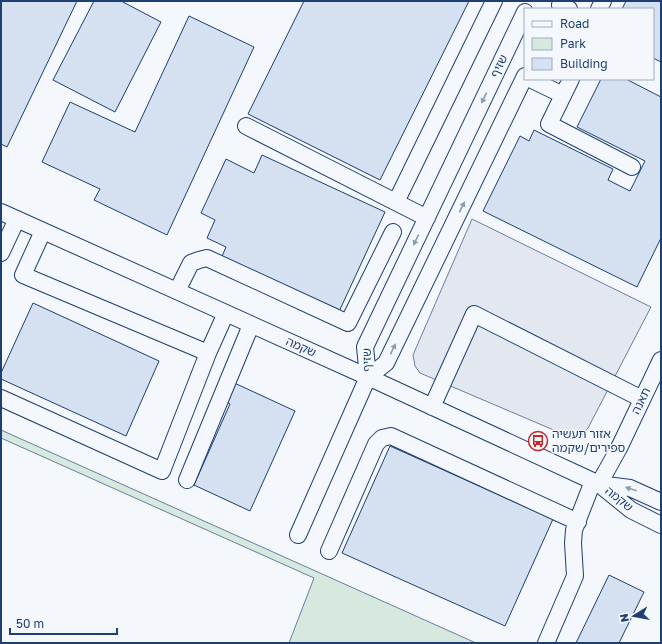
<svg xmlns="http://www.w3.org/2000/svg" width="662" height="644" font-family="'Golos Text','Noto Sans Hebrew',sans-serif">
	<rect width="100%" height="100%" fill="#f4f7fb"/>
	<!-- green -->
	<path fill="#d7e8df" stroke="#687fa3" d="M1 430 476 643H289L314 578 1 438Z"/>
	<!-- parking -->
	<path fill="#e3e8f0" stroke="#687fa3" d="M472 219 651 307 588 428 582 435 576 437H570L420 373 415 366 413 355Z"/>
	<!-- building -->
	<path fill="#d5e0f0" stroke="#1d3f73" d="M1 1H77L7 147 1 144Z
		M94 1H121L161 22 115 112 53 80Z
		M304 1H469L380 180 248 114Z
		M626 1H661V62L653 58V9H622Z
		M189 16 254 47 167 235 94 200 100 189 42 162 70 102 135 132Z
		M601 79H626L661 97V238L637 287 483 211 520 136 529 141 534 130 613 169 608 180 630 191 645 161 577 127Z
		M262 155 385 212 337 316 220 261 226 247 207 238 215 220 201 213 226 159 254 173Z
		M33 303 159 361 126 436 1 379V373Z
		M230 381 295 411 250 511 194 485 230 404 222 400Z
		M390 446 553 519 505 626 342 553Z
		M609 575 644 592 619 643H576Z"/>
	<g fill="none" stroke-linecap="round" stroke-linejoin="round">
		<!-- minor casing -->
		<g stroke="#1d3f73" stroke-width="18">
			<path id="minor" d="M560 5 569 9
				M599 9 603 1
				M530 79 563 95
				M571 79 549 124 632 167
				M246 126 427 218
				M396 202 494 1
				M1 212 368 377 599 484 630 488 661 502
				M43 231 23 275 208 353
				M1 253 17 219
				M177 291 191 263 199 260 207 258 348 323 393 232
				M368 377 365 347 525 12
				M1 398 162 471 208 353 226 313
				M432 407 474 314 642 399
				M187 480 251 325
				M599 484 619 448 661 360
				M599 484 631 510 661 525
				M298 535 368 377 386 363 525 76
				M329 551 376 444 382 438 391 436 578 522
				M546 643 575 576 573 543 574 530 593 481"/>
		</g>
		<!-- minor -->
		<use href="#minor" stroke="#f4f7fb" stroke-width="16"/>
	</g>
	<!-- one-way arrows -->
	<defs><path id="oneway-solid" d="M-6-.8H1V-3.2L6.5 0L1 3.2V.8H-6Z"/></defs>
	<g fill="#889bb7">
		<use href="#oneway-solid" transform="translate(484 98) rotate(116)"/>
		<use href="#oneway-solid" transform="translate(462 207) rotate(-64)"/>
		<use href="#oneway-solid" transform="translate(416 240) rotate(116)"/>
		<use href="#oneway-solid" transform="translate(393 349) rotate(-64)"/>
		<use href="#oneway-solid" transform="translate(631 489) rotate(-162)"/>
	</g>
	<!-- icons -->
	<defs>
		<g id="bus-ring" transform="scale(1)"><circle r="9.5" fill="#f4f7fb" stroke="#c62828" stroke-width="1.5"/><path d="M-5-6H5V4H4V6H2V4H-2V6H-4V4H-5ZM-3.5-4V0h7V-4ZM-3.5 1.2v1.5H-2V1.2ZM2 1.2v1.5H3.5V1.2Z" fill="#c62828"/></g>
	</defs>
	<g fill-rule="evenodd">
		<use href="#bus-ring" x="538" y="441"/>
	</g>
	<g text-anchor="middle" stroke-width="3" stroke-linejoin="round" paint-order="stroke">
		<!-- street labels -->
		<g font-size="12" fill="#1d3f73" stroke="#f4f7fb">
			<text transform="translate(499 66) rotate(-64)" y="4">שזיף</text>
			<text transform="translate(301 347) rotate(24)" y="4">שקמה</text>
			<text transform="translate(367 360) rotate(-91)" y="4">שזיף</text>
			<text transform="translate(641 401) rotate(-64)" y="4">תאנה</text>
			<text transform="translate(619 499) rotate(39)" y="4">שקמה</text>
		</g>
		<!-- poi labels -->
		<g font-size="12" fill="#1d3f73" stroke="#f4f7fb" text-anchor="start">
			<text x="552" y="438">אזור תעשיה<tspan x="552" dy="14">ספירים/שקמה</tspan></text>
		</g>
	</g>
	<!-- border -->
	<rect width="662" height="644" fill="none" stroke="#1d3f73" stroke-width="4"/>
	<!-- legend -->
	<rect x="524" y="8" width="130" height="72" fill="#f4f7fb" stroke="#9eadc5"/>
	<rect x="532" y="21" width="20" height="6" fill="#f4f7fb" stroke="#9eadc5"/>
	<text x="560" y="28" font-size="12" fill="#1d3f73">Road</text>
	<rect x="532" y="38" width="20" height="12" fill="#d7e8df" stroke="#9eadc5"/>
	<text x="560" y="48" font-size="12" fill="#1d3f73">Park</text>
	<rect x="532" y="58" width="20" height="12" fill="#d5e0f0" stroke="#9eadc5"/>
	<text x="560" y="68" font-size="12" fill="#1d3f73">Building</text>
	<!-- north arrow -->
	<g transform="translate(634 616) rotate(259)" stroke="#f4f7fb" stroke-width="3" paint-order="stroke">
	<path d="M0-3L7 15L0 10L-7 15Z" fill="#1d3f73"/>
	<text y="-6" font-size="11" font-weight="bold" text-anchor="middle" fill="#1d3f73">N</text>
	</g>
	<!-- scale -->
	<path d="M10 628v6h107v-6" fill="none" stroke="#1d3f73" stroke-width="2"/>
	<text x="16" y="628" font-size="12" fill="#1d3f73" stroke="#f4f7fb" stroke-width="3" paint-order="stroke">50 m</text>
</svg>
